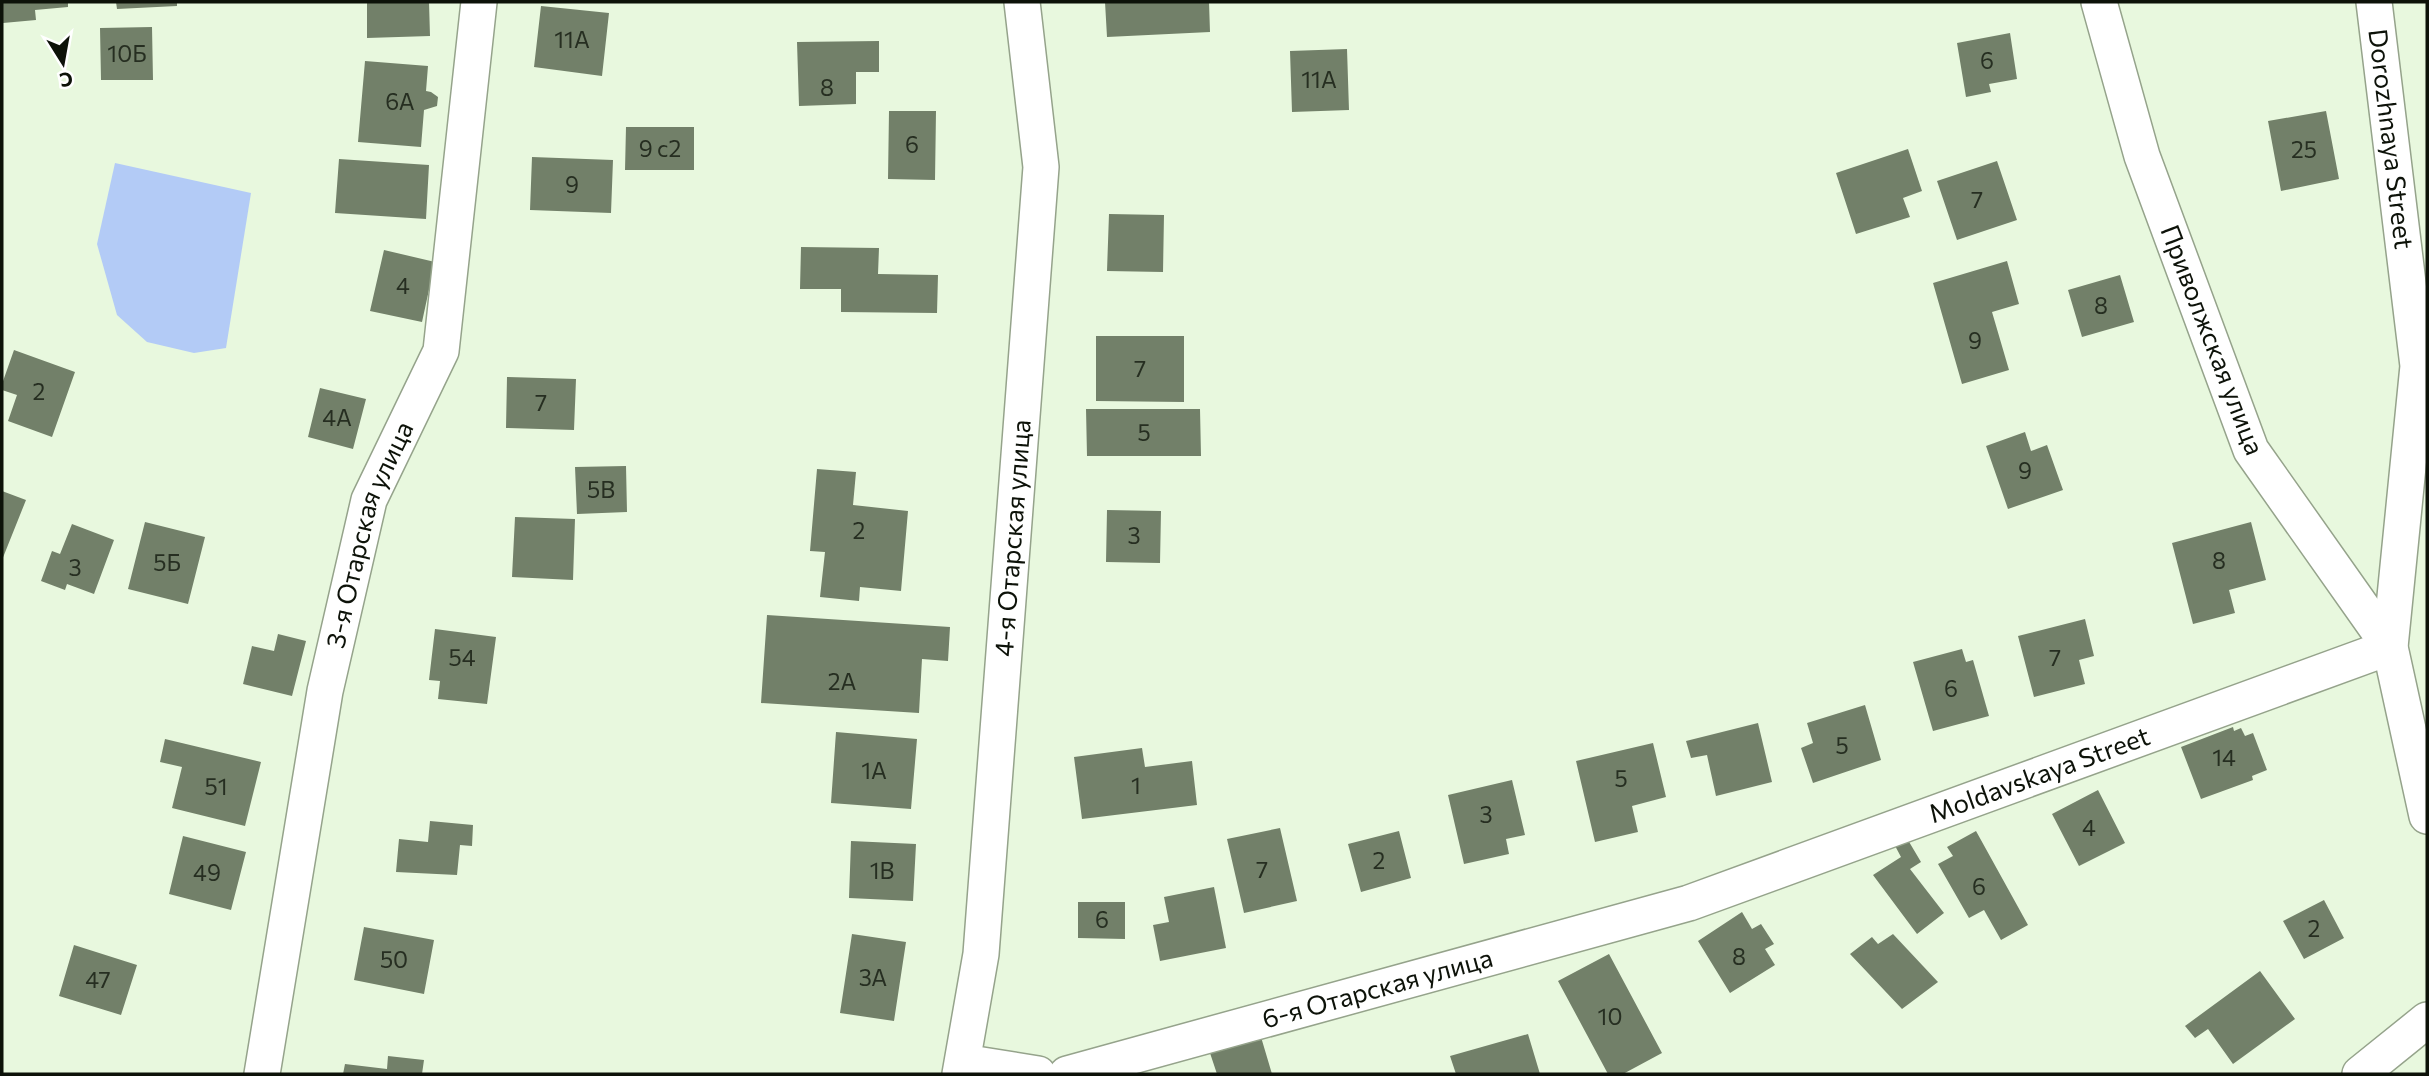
<svg xmlns="http://www.w3.org/2000/svg" width="2429" height="1076" font-family="Commissioner,sans-serif">
	<rect width="100%" height="100%" fill="#e8f8de"/>
	<!-- water -->
	<path fill="#b3cbf6" d="M115 163 251 193 226 348 194 353 147 342 117 315 97 244Z"/>
	<!-- building -->
	<path fill="#728069" d="M2 2H68V7L35 10 36 20 3 23Z
		M116 2H177V6L117 9Z
		M367 2H429L430 36 367 38Z
		M1105 2H1209L1210 32 1107 37Z
		M541 6 609 13 602 76 534 67Z
		M152 27 153 80H101L100 28Z
		M2010 33 2017 79 1989 84 1991 92 1966 97 1957 43Z
		M879 41V72H856V104L799 106 797 42Z
		M1347 49 1349 110 1292 112 1290 51Z
		M365 61 428 66 426 91 431 92 438 97 437 106 424 110 421 147 358 142Z
		M889 111H936L935 180 888 179Z
		M2326 111 2339 179 2281 191 2268 121Z
		M626 127H694V170H625Z
		M1908 149 1922 191 1903 198 1910 217 1856 234 1836 173Z
		M532 157 613 160 611 213 530 210Z
		M339 159 429 165 426 219 335 213Z
		M1997 161 2017 220 1957 240 1937 181Z
		M1109 214 1164 215 1163 272 1107 271Z
		M801 247 879 248 878 274 938 275 937 313 841 312V289H800Z
		M384 250 435 262 422 322 370 311Z
		M2007 261 2019 304 1992 312 2009 370 1962 384 1933 283Z
		M2120 275 2134 322 2082 337 2068 290Z
		M1096 336H1184V402L1096 401Z
		M14 350 75 372 52 437 8 421 17 395 2 390V384Z
		M507 377 576 379 574 430 506 428Z
		M320 388 366 399 353 449 308 437Z
		M1086 409H1200L1201 456H1087Z
		M2025 432 2031 451 2047 445 2063 490 2008 509 1986 446Z
		M626 466 627 512 577 514 575 467Z
		M817 469 856 472 853 505 908 511 901 591 860 587 859 601 820 597 825 552 810 551Z
		M2 491 26 500 2 560Z
		M1107 510 1161 511 1160 563 1106 562Z
		M515 517 575 519 573 580 512 577Z
		M145 522 205 537 188 604 128 589Z
		M2251 522 2266 580 2229 590 2235 613 2193 624 2172 543Z
		M72 524 114 540 94 594 67 584 65 590 41 581 52 551 60 554Z
		M767 615 950 627 948 661 922 659 919 713 761 703Z
		M2085 619 2094 656 2079 660 2085 684 2034 697 2018 636Z
		M435 629 496 637 487 704 438 699 440 681 429 680Z
		M278 634 306 641 292 696 243 684 252 646 274 651Z
		M1962 649 1966 662 1973 660 1989 716 1933 731 1913 662Z
		M1865 705 1881 760 1813 783 1801 748 1813 743 1807 723Z
		M1758 723 1772 782 1716 796 1707 755 1691 758 1686 741Z
		M2233 727 2234 731 2241 728 2245 736 2253 733 2267 770 2252 776 2253 780 2201 799 2181 747Z
		M836 732 917 739 911 809 831 803Z
		M165 739 261 762 245 826 172 808 182 767 160 762Z
		M1653 743 1666 797 1632 806 1638 832 1595 842 1576 761Z
		M1142 748 1145 767 1192 761 1197 805 1082 819 1074 757Z
		M1512 780 1525 835 1506 839 1509 854 1464 864 1448 795Z
		M2098 790 2125 843 2079 866 2052 814Z
		M430 821 473 825 472 846 460 845 457 875 396 872 399 839 428 842Z
		M1280 828 1297 901 1244 913 1227 839Z
		M1399 831 1411 878 1361 892 1348 844Z
		M1976 831 2028 925 2001 940 1984 910 1969 918 1938 864 1953 856 1947 847Z
		M1905 835 1921 862 1910 869 1944 913 1917 934 1873 875 1901 857 1893 842Z
		M183 836 246 852 231 910 169 894Z
		M851 841 916 844 913 901 849 898Z
		M1214 887 1226 948 1160 961 1153 925 1169 922 1164 897Z
		M2324 900 2344 938 2304 959 2283 921Z
		M1078 902H1125V939L1078 938Z
		M1742 912 1752 929 1761 924 1774 944 1765 949 1775 965 1730 993 1698 941Z
		M364 927 434 940 424 994 354 980Z
		M852 934 906 942 894 1021 840 1013Z
		M1893 934 1938 982 1902 1009 1850 954 1872 937 1878 944Z
		M74 945 137 965 121 1015 59 996Z
		M1609 954 1662 1053 1623 1074H1608L1558 981Z
		M2260 971 2295 1019 2233 1064 2208 1029 2195 1038 2185 1026Z
		M1528 1034 1540 1074H1456L1450 1056Z
		M1261 1037 1272 1074H1217L1210 1053Z
		M388 1056 424 1060 422 1074H343L345 1064 387 1069Z"/>
	<g fill="none" stroke-linecap="round" stroke-linejoin="round">
		<!-- minor casing -->
		<g stroke="#95a38b" stroke-width="38">
			<g id="minor">
				<path id="s1" d="M2374 2 2418 366 2390 647 2427 816"/>
				<path d="M963 1062 1038 1074"/>
				<path id="s2" d="M262 1074 325 691 369 500 441 351 479 2"/>
				<path id="s3" d="M960 1074 981 954 1041 167 1022 2"/>
				<path id="s4" d="M1067 1074 1689 903 2390 647 2251 450 2142 156 2099 2"/>
				<path d="M2360 1074 2427 1020"/>
			</g>
		</g>
		<!-- minor -->
		<use href="#minor" stroke="#fff" stroke-width="35"/>
	</g>
	<g text-anchor="middle" stroke-width="7" stroke-linejoin="round" paint-order="stroke">
		<!-- number labels -->
		<g font-size="23" fill="#262e21">
			<text x="572" y="48">11А</text>
			<text x="127" y="62">10Б</text>
			<text x="1987" y="69">6</text>
			<text x="1319" y="88">11А</text>
			<text x="827" y="96">8</text>
			<text x="400" y="110">6А</text>
			<text x="912" y="153">6</text>
			<text x="660" y="157">9 с2</text>
			<text x="2304" y="158">25</text>
			<text x="572" y="193">9</text>
			<text x="1977" y="208">7</text>
			<text x="403" y="294">4</text>
			<text x="2101" y="314">8</text>
			<text x="1975" y="349">9</text>
			<text x="1140" y="377">7</text>
			<text x="39" y="400">2</text>
			<text x="541" y="411">7</text>
			<text x="337" y="426">4А</text>
			<text x="1144" y="441">5</text>
			<text x="2025" y="479">9</text>
			<text x="601" y="498">5В</text>
			<text x="859" y="539">2</text>
			<text x="1134" y="544">3</text>
			<text x="2219" y="569">8</text>
			<text x="167" y="571">5Б</text>
			<text x="75" y="576">3</text>
			<text x="462" y="666">54</text>
			<text x="2055" y="666">7</text>
			<text x="842" y="690">2А</text>
			<text x="1951" y="697">6</text>
			<text x="1842" y="754">5</text>
			<text x="2224" y="766">14</text>
			<text x="874" y="779">1А</text>
			<text x="1621" y="787">5</text>
			<text x="1136" y="794">1</text>
			<text x="216" y="795">51</text>
			<text x="1486" y="823">3</text>
			<text x="2089" y="836">4</text>
			<text x="1379" y="869">2</text>
			<text x="1262" y="878">7</text>
			<text x="882" y="879">1В</text>
			<text x="207" y="881">49</text>
			<text x="1979" y="895">6</text>
			<text x="1102" y="928">6</text>
			<text x="2314" y="937">2</text>
			<text x="1739" y="965">8</text>
			<text x="394" y="968">50</text>
			<text x="873" y="986">3А</text>
			<text x="98" y="988">47</text>
			<text x="1610" y="1025">10</text>
		</g>
		<!-- street labels -->
		<g font-size="26" fill="#0d1209" stroke="#fff">
			<text dy="9" stroke="none"><textPath href="#s1" startOffset="138">Dorozhnaya Street</textPath></text>
			<text transform="translate(2212 340) rotate(69)" y="9">Приволжская улица</text>
			<text dy="9" stroke="none"><textPath href="#s2" startOffset="551">3-я Отарская улица</textPath></text>
			<text dy="9" stroke="none"><textPath href="#s3" startOffset="539">4-я Отарская улица</textPath></text>
			<text dy="9" stroke="none"><textPath href="#s4" startOffset="1018">Moldavskaya Street</textPath></text>
			<text dy="9" stroke="none"><textPath href="#s4" startOffset="322">6-я Отарская улица</textPath></text>
		</g>
	</g>
	<!-- border -->
	<rect width="2429" height="1076" fill="none" stroke="#0d1209" stroke-width="7"/>
	<!-- north arrow -->
	<g transform="translate(63 63) rotate(169)" stroke="#ffffff" stroke-width="5" paint-order="stroke">
	<path d="M0-5L12 26L0 18L-12 26Z" fill="#0d1209"/>
	<text y="-10" font-size="19" font-weight="bold" text-anchor="middle" fill="#0d1209">С</text>
	</g>
</svg>
